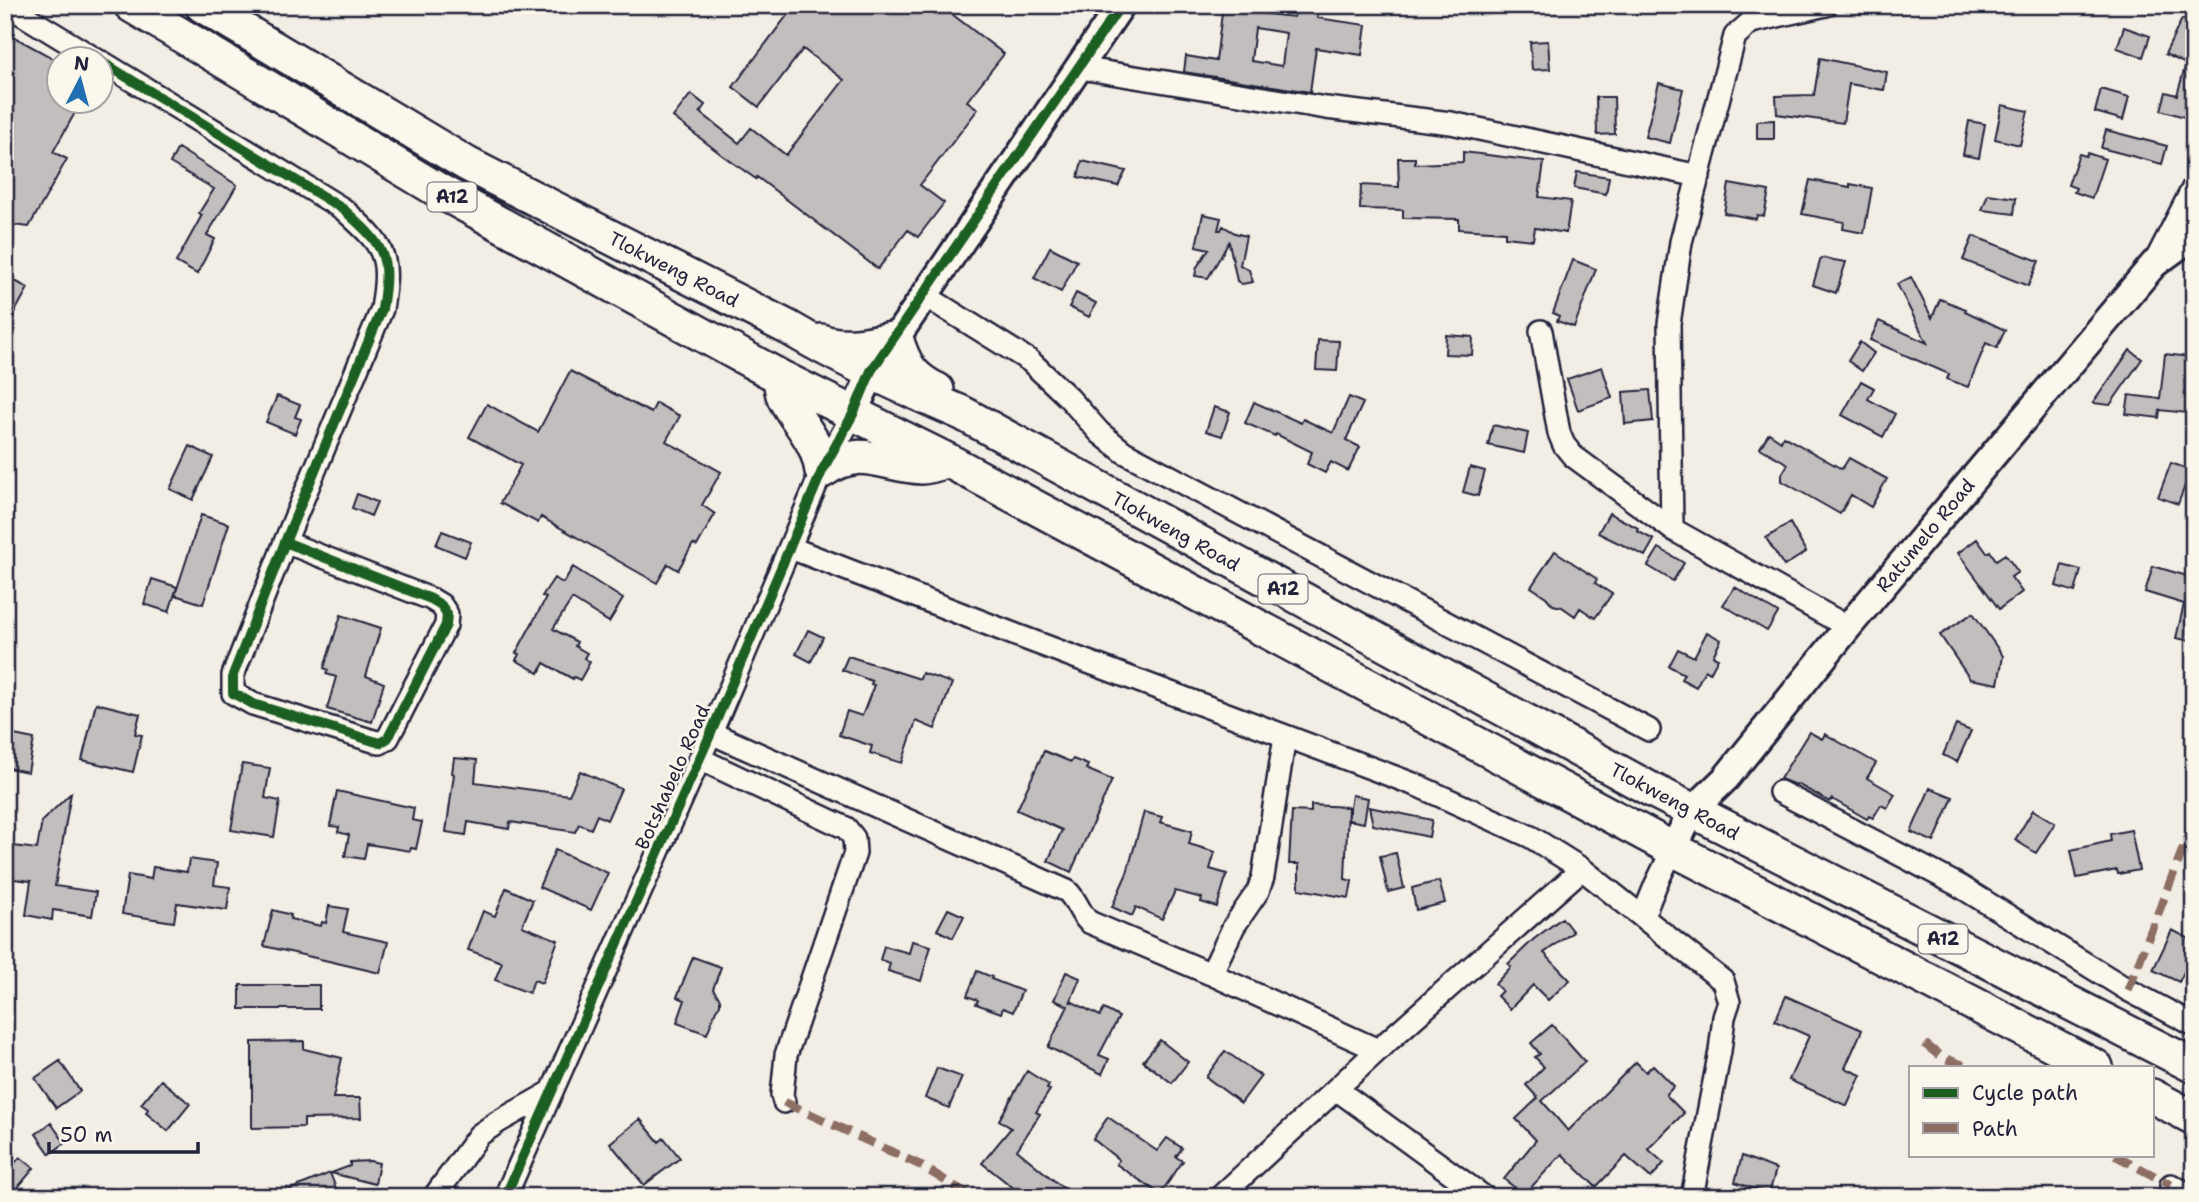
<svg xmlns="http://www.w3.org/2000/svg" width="2199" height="1202" font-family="'Shantell Sans',sans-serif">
	<rect width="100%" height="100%" fill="#f2eee5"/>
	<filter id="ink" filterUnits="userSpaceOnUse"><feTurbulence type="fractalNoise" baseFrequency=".0143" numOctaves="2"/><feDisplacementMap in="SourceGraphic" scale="14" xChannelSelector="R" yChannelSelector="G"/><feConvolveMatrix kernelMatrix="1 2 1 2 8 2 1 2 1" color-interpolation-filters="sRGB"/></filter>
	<g filter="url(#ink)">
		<!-- building -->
		<path fill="#c2bebe" stroke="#22223b" stroke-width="2" fill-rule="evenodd" d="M795 5H940L1004 54 967 101 978 109 920 185 944 203 918 237 908 230 878 269 757 177 756 179 722 155 673 117 691 94 705 105 700 112 739 143 751 128 786 155 844 80 803 49 759 107 733 87Z
			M1223 5H1259L1258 13 1294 17 1297 5H1320L1317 18 1366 25 1362 55 1316 48 1310 92 1184 72 1186 56 1216 61ZM1255 28 1286 33 1282 66 1251 61Z
			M2182 19 2194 24V120L2161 110 2166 92 2177 95 2186 64 2165 54Z
			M2124 27 2150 36 2143 57 2117 48Z
			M5 32 60 62V102H81L53 152 67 159 29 227 5 224Z
			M1548 41 1550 69 1532 70 1530 42Z
			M1820 58 1887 72 1884 90 1849 84 1843 123 1777 114 1776 96 1814 95Z
			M1659 83 1683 89 1670 143 1645 137Z
			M2101 89 2129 97 2123 120 2095 112Z
			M1596 97H1614L1615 134 1597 135Z
			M2002 105 2028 111 2020 145 1995 139Z
			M1774 120V139H1757V121Z
			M1969 121 1985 124 1979 158 1963 155Z
			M2106 130 2167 146 2162 164 2101 148Z
			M178 148 237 185 207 235 215 239 197 274 176 262 202 215 199 213 214 189 170 163Z
			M1463 152 1544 162 1539 197 1571 201 1566 233 1535 228 1533 240 1505 237V232L1459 229V219L1403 218V210L1360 209 1361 185 1399 187 1398 158H1415V164L1463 162Z
			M2087 153 2105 159 2092 198 2074 192 2076 188 2068 185 2079 154 2086 156Z
			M1082 161 1126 171 1118 186 1078 177Z
			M1577 172 1609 177 1606 194 1574 188Z
			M1810 180 1850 187V184L1872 188 1864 233 1843 229 1844 222 1802 214Z
			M1729 184 1769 191 1764 216 1757 215 1756 219 1724 213Z
			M1988 194 2016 198 2014 214 1982 210Z
			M1203 214 1221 218 1218 230H1221L1223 226 1235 233 1246 236 1240 265 1249 270 1253 282 1242 284 1237 281 1229 242 1208 278 1195 276 1197 267 1209 249 1196 246Z
			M1973 236 2039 261 2028 286 1963 260Z
			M1050 247 1077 261 1061 292 1034 278Z
			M1821 258 1846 262 1836 293 1813 285Z
			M1573 260 1596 269 1574 327 1557 321 1559 316 1553 313Z
			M1911 277 1932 318 1940 299 1966 309 1965 311 2005 330 1997 348 1986 343 1968 387 1947 379 1949 374 1870 340 1879 321 1927 343 1897 284Z
			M13 280 28 288 5 330V296Z
			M1076 293 1096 303 1089 317 1069 307Z
			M1446 335 1473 337 1472 355 1445 354Z
			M1318 340 1339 341 1337 371 1316 370Z
			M1860 342 1874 353 1862 371 1848 361Z
			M2130 350 2142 359 2110 405 2093 403Z
			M2165 354 2190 357 2185 396 2189 397 2187 413 2160 410 2159 418 2126 414 2129 395 2160 399Z
			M1602 367 1612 398 1578 410 1567 379Z
			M570 371 651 413 656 403 680 416 666 441 721 472 702 505 715 514 697 546 693 544 678 570 668 564 657 583 541 517 538 523 500 503 521 465 469 437 487 404 538 432Z
			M1861 381 1874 388 1868 399 1895 414 1883 437 1842 415Z
			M1650 390 1653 421 1625 424 1623 392Z
			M277 396 300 405 295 417 301 419 295 434 266 422Z
			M1349 397 1363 403 1346 440 1360 447 1348 471 1331 462 1325 473 1307 464 1312 452 1276 434 1275 436 1245 423 1254 402 1301 423 1303 419 1333 433Z
			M1214 407 1230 412 1222 436 1206 431Z
			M1493 425 1528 433 1524 453 1488 445Z
			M1769 433 1781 441 1783 436 1842 469 1849 458 1887 479 1871 507 1851 495 1840 514 1782 481V474L1788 464 1760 448Z
			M190 446 213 457 193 500 170 489Z
			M2171 463 2191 470 2178 504 2158 497Z
			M1470 467 1485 471 1478 496 1463 492Z
			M357 494 377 502 371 516 352 508Z
			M1609 513 1638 528 1637 531 1654 540 1645 556 1598 533Z
			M201 515 229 524 203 604 175 595Z
			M1790 523 1806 552 1784 566 1766 538Z
			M442 531 471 542 465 557 436 545Z
			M1977 539 1987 553 1990 551 1996 560 2005 554 2018 572 2011 577 2022 592 1999 609 1958 553Z
			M1659 548 1684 563 1673 581 1648 566Z
			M1555 551 1597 579 1595 583 1612 594 1595 618 1580 608 1575 616 1562 607 1553 605 1546 597 1531 587Z
			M2062 565 2081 570 2075 592 2056 586Z
			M2153 566 2194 578V629L2191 641 2176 638 2184 604 2145 592Z
			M573 567 623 599 609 622 572 599 553 629 577 642 575 646 587 653 584 658 590 662 580 680 574 677 573 679 544 663 539 673 516 660 519 654 516 653 546 598 542 596 554 578 563 583Z
			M152 579 177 587 169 612 144 604Z
			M1735 587 1778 613 1767 631 1723 605Z
			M1973 613 2003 656 1998 684 1970 679 1940 635Z
			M341 615 381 628 366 676 384 683 372 722 327 709 336 677 326 674 328 670 324 668Z
			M808 630 823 637 811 662 796 654Z
			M1707 632 1721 640 1713 656 1718 658 1710 673 1705 670 1696 687 1681 679 1684 674 1669 666 1678 649 1694 657Z
			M848 656 920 679 922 673 952 683 935 729 916 721 902 763 870 753 872 746 839 735 847 711 862 716 874 685 871 684 872 681 842 670Z
			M96 703 140 714 135 734 142 735 133 772 82 760Z
			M1956 725 1971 731 1957 762 1943 755Z
			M1809 732 1822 739 1825 734 1876 763 1867 778 1895 794 1887 808 1881 805 1873 818 1869 816 1867 819 1832 799 1830 802 1797 784 1796 785 1780 779Z
			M14 735 34 739 28 772 8 768Z
			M1044 751 1071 762 1073 759 1088 765 1086 769 1112 780 1071 872 1048 861 1062 830 1017 810Z
			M454 758 477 760 475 782 569 795 580 771 621 789 607 820 597 815 591 829 579 824 575 832 510 822 509 829 468 822 466 835 446 832 454 774 452 773Z
			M242 764 270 768 265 798 280 801 274 837 231 830Z
			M1930 788 1953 797 1934 842 1911 832Z
			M337 791 414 808 412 820 422 822 416 849 411 848 410 851 367 844 364 859 345 856 349 835 338 832 339 827 330 826Z
			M71 793 55 886 96 892 92 916 53 910 52 920 26 915 31 881 5 878V845L37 849 42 821Z
			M1352 795 1368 798 1364 823 1348 820Z
			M1311 805 1348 807 1345 879 1352 881 1349 898 1299 889V864H1289L1292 811 1311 812Z
			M1369 807 1432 820 1429 837 1373 825Z
			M2033 810 2055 823 2036 853 2015 840Z
			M1144 812 1162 817 1160 822 1192 831 1189 844 1215 852 1210 869 1227 874 1217 907 1201 902 1202 898 1175 891 1162 919 1136 907 1132 916 1112 907 1127 873Z
			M2131 830 2139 870 2118 874 2117 870 2077 878 2071 850 2111 841 2110 834Z
			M555 850 608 873 591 910 539 887Z
			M1396 853 1404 888 1388 892 1380 856Z
			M189 859 217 863 214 885 230 887 227 910 177 903 174 922 122 914 128 875 151 879 153 867 187 872Z
			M1439 881 1445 903 1416 910 1412 888Z
			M506 888 533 900 522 926 558 940 542 983 534 980 529 993 495 980 502 962 468 950 483 911 495 916Z
			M329 906 348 909 343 932 388 942 380 973 264 946 273 910 291 915 290 919 321 926 322 922 326 923Z
			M948 909 964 916 953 938 937 930Z
			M1562 918 1573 932 1544 953 1570 980 1548 1000 1533 985 1510 1009 1497 996 1502 991 1495 984 1511 967 1508 964 1534 939Z
			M2172 930 2194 941V967L2188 964 2179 982 2153 970Z
			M912 941 931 946 921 981 888 971 890 963 880 960 884 946 909 953Z
			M693 957 721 967 713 989 720 999V1005L716 1010 707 1034 677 1023 685 1000 677 997Z
			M977 971 992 977 991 979 1022 991 1013 1012 1003 1008 1001 1013 976 1004 978 1000 967 996Z
			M1066 972 1080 978 1070 1003 1071 1001 1100 1016 1104 1009 1119 1017 1099 1055 1109 1059 1102 1074 1048 1047 1068 1006 1054 1000Z
			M240 985H319V1009H240Z
			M1786 996 1862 1030 1845 1068 1861 1075 1847 1106 1789 1080 1809 1036 1775 1021Z
			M1552 1025 1585 1062 1542 1101 1568 1131 1636 1062 1646 1072 1653 1065 1674 1086 1666 1095 1684 1113 1648 1149 1664 1163 1651 1178 1626 1156 1596 1187 1562 1154 1524 1195 1504 1179 1536 1140 1516 1119 1538 1098 1526 1085 1544 1067 1535 1057 1540 1054 1531 1043Z
			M1160 1040 1188 1062 1172 1083 1143 1061Z
			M304 1041V1049L342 1058 333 1098H360L361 1118 304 1119V1127L252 1128V1042Z
			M1225 1051 1261 1076 1241 1103 1206 1077Z
			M60 1061 80 1091 56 1108 35 1078Z
			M937 1068 962 1077 949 1108 925 1098Z
			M1027 1071 1049 1085 1047 1089 1050 1090 1036 1112 1040 1114 1017 1150 1074 1197H1025L982 1163 1011 1128 999 1120Z
			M161 1080 190 1104 168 1131 146 1113 148 1109 141 1104Z
			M1108 1117 1157 1151 1167 1138 1182 1148 1176 1157 1183 1161 1160 1194 1116 1164 1119 1160 1093 1139Z
			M640 1119 659 1142 664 1138 680 1158 644 1185 610 1143Z
			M51 1123 65 1143 50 1154 36 1134Z
			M1742 1156 1776 1169 1769 1194 1735 1182Z
			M20 1157 34 1168 10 1197H5V1174Z
			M370 1161 379 1163 375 1184 331 1173 350 1166V1162Z
			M330 1173 337 1191 323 1197H272Z"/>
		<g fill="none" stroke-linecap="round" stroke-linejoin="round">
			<!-- minor casing -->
			<g stroke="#22223b" stroke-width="26">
				<path id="minor" d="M7 5 97 60
					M1826 5 1751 22 1735 36 1681 242 1669 324 1672 529 1848 627
					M102 62 343 209C384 246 391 253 382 309L285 542 233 675V693L253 704 380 743 388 738 446 625 447 614 441 605 431 599 285 542
					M1080 68 1326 108 1451 123 1699 176
					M2155 262 2194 186
					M924 295 1030 361 1069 398 1100 433 1124 452 1649 730
					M1541 331 1559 433 1564 445 1573 456 1672 529
					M791 548 1016 635 1416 785 1531 837 1582 869 1723 981 1729 1002 1724 1017 1720 1051 1692 1197
					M711 733 1067 891C1077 900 1079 913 1089 922L1211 974 1378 1050
					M700 759 846 828 854 838 855 853 786 1055 782 1095 784 1102
					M1780 792 1958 885 2128 990 2194 1025
					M1643 916 1656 884 1673 849
					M1211 974 1234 926 1258 891 1263 877 1285 736
					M1336 1089 1484 1197
					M2171 1185 2194 1197
					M434 1197 479 1135 498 1122 551 1092
					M505 1197 711 733 822 471 853 414
					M1220 1197 1378 1050 1582 869"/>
			</g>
			<!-- tertiary casing -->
			<g stroke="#22223b" stroke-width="32">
				<path id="tertiary" d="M853 414C866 385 875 363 896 338L1121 5
					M1673 849 1692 811 1726 778 1848 627 2154 264 2194 235"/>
			</g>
			<!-- primary casing -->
			<g stroke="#22223b" stroke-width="38">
				<path id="primary" d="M131 5 438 190 780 377 949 461 1673 849 2096 1067
					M202 5 467 164 789 328C845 361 903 388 962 413L1650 789 2194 1066
					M821 341C842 350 873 343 896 338 904 365 912 378 937 390
					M780 377C781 384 781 393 785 399 800 426 817 439 822 471 860 444 882 465 922 467 928 467 936 464 943 462
					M2152 1096 2194 1118"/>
			</g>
			<!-- minor -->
			<use href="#minor" stroke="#fbf7ec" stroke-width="21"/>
			<!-- tertiary -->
			<use href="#tertiary" stroke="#fbf7ec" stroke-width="26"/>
			<!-- primary -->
			<use href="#primary" stroke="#fbf7ec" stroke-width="33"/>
			<!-- quiet -->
			<path stroke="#8d6e63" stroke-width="9" stroke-dasharray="18 9" stroke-linecap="butt" d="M2128 990 2194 821
				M1925 1044 1941 1057 1968 1067
				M784 1102 920 1165 972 1197
				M2115 1155 2171 1185"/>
			<!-- cycleway casing -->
			<g stroke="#fbf7ec" stroke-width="15">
				<path id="cycleway" d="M102 62 343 209C384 246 391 253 382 309L285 542 233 675V693L253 704 380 743 388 738 446 625 447 614 441 605 431 599 285 542
					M505 1197 711 733 822 471 853 414 871 371 1121 5"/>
			</g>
			<!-- cycleway -->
			<use href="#cycleway" stroke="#1b5e20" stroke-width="10"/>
		</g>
	</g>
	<g text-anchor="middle" stroke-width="5" stroke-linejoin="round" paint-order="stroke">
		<!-- shield labels -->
		<g fill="#fbf7ec" stroke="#636270" stroke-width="2">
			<rect x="427.5" y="182.5" width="49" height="29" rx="5"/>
			<rect x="1258.5" y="574.5" width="49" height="29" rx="5"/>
			<rect x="1918.5" y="924.5" width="49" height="29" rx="5"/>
		</g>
		<g font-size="18" font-weight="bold" fill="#22223b">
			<text x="452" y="203">A12</text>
			<text x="1283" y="595">A12</text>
			<text x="1943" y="945">A12</text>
		</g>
		<!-- street labels -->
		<g font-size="19" fill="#22223b" stroke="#fbf7ec">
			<text transform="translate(674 269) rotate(27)" y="7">Tlokweng Road</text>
			<text transform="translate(1176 531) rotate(29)" y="7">Tlokweng Road</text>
			<text transform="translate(1925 535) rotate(-50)" y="7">Ratumelo Road</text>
			<text transform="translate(672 777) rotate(-66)" y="7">Botshabelo Road</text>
			<text transform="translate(1675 801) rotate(28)" y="7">Tlokweng Road</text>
		</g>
	</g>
	<!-- margin -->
	<rect width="2199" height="1202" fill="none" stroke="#fbf7ec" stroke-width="28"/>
	<rect x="14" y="14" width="2171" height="1174" fill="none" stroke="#22223b" stroke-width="2.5" filter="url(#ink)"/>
	<!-- legend -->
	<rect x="1909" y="1066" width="245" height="91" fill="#fbf7ec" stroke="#a4a2a5" stroke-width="2"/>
	<rect x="1923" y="1088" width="35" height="10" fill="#1b5e20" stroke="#a4a2a5" stroke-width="2"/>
	<text x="1972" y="1100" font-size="21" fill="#22223b">Cycle path</text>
	<rect x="1923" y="1123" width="35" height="10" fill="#8d6e63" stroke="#a4a2a5" stroke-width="2"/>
	<text x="1972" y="1136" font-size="21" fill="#22223b">Path</text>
	<!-- north arrow -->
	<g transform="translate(80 80) rotate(6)"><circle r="33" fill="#fbf7ec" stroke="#a4a2a5" stroke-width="2"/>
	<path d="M0-5L12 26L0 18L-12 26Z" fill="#1f6fb2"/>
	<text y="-10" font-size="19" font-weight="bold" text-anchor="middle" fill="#22223b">N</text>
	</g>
	<!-- scale -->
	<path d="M49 1142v10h149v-10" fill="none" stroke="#22223b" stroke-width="3.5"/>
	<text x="60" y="1142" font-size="21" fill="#22223b" stroke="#fbf7ec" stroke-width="5" paint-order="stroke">50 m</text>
</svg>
